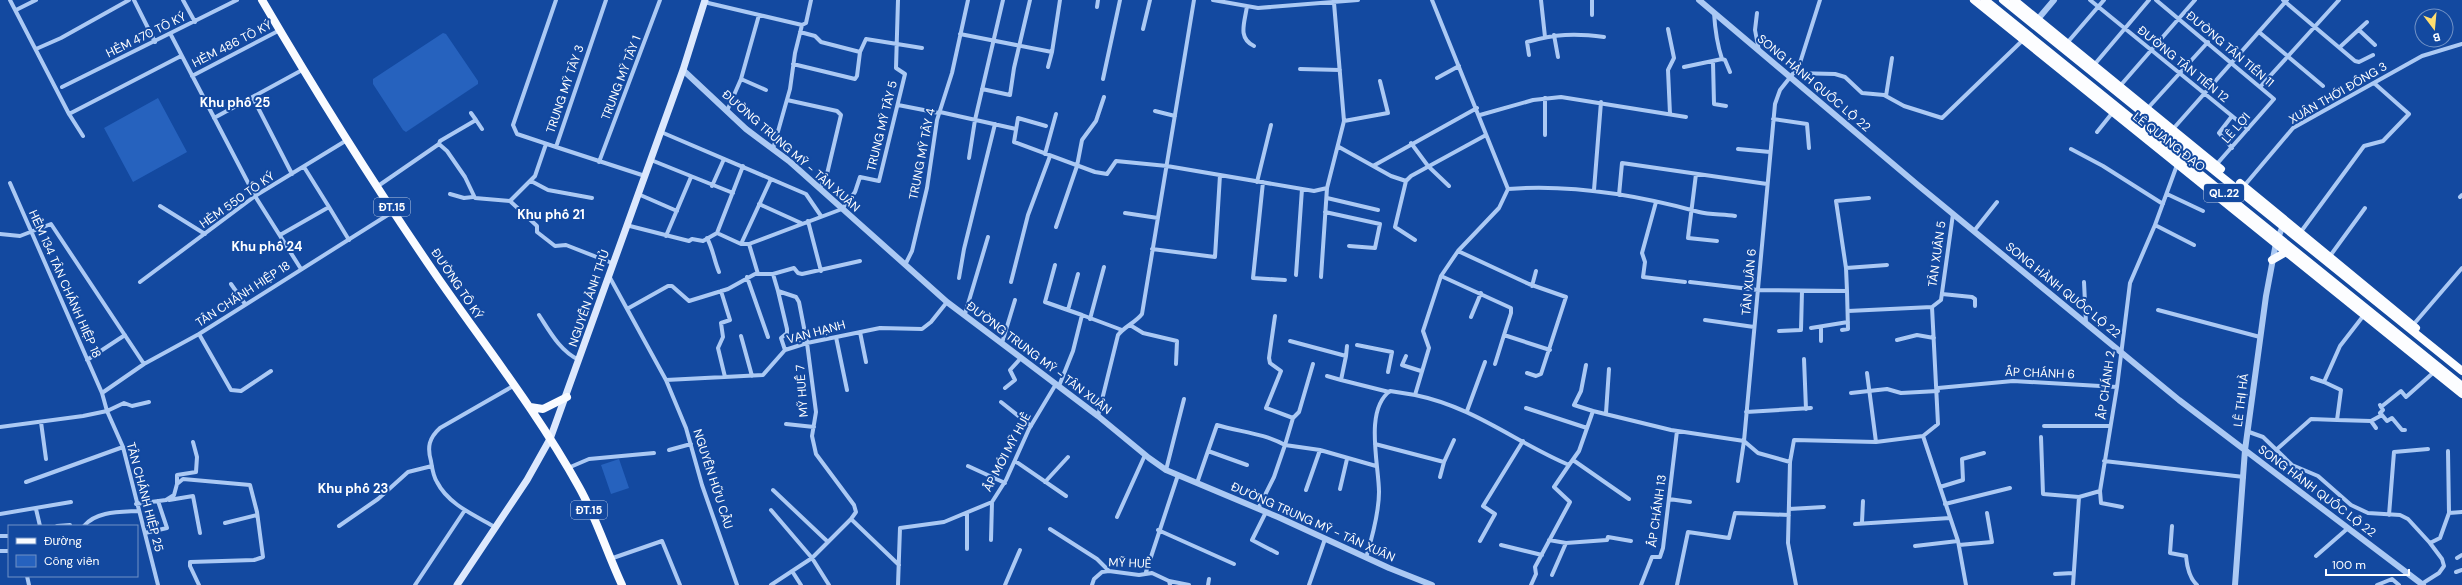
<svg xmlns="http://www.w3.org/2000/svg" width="2462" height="585" font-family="'DM Sans',sans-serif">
	<rect width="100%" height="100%" fill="#1349a0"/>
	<!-- green -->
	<path fill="#2662be" d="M443 33 446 34 478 81V84L406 132 403 130 373 84V79Z
		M158 98 187 152 133 182 104 128Z
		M619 459 629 488 611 494 601 465Z"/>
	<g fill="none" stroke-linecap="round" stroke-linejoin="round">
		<!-- minor -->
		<path stroke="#abc9f4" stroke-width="4" d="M10 0 69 114 83 136
			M134 0 155 42
			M183 0 195 22
			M556 0 513 125 517 134 556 147 606 0
			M1213 0 1258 8 1358 0
			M1541 0 1545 37
			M1592 0V15
			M2090 0 2248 129
			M2156 0 2274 99 2216 165
			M2283 0 2355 61 2359 62 2373 55
			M704 2 802 25 795 53 790 89 773 149
			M1247 6C1245 22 1237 38 1254 46
			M1097 7 1098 0
			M16 10 36 0
			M1714 13C1715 29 1717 44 1722 59L1725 60 1730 72
			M1757 13 1755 30 1759 51
			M759 15 741 79 766 90
			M802 25 806 23 811 0
			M1143 29 1150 0
			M1668 29 1674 58 1668 70 1670 114
			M2359 30 2375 45
			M800 32 815 36 821 42 860 52
			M2259 32 2323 86
			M960 34 1052 52 1060 0
			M171 35 255 196 301 269
			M1554 35 1558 57
			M2067 43 2104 0
			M2340 47 2367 22
			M36 49 61 38 129 0
			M1529 55 1527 42C1555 34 1575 33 1604 37
			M1713 62 1714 104 1726 106
			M793 64 855 79 857 76 860 52 866 39 922 48
			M2094 65 2149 0
			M1048 67 1052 52
			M1684 67 1722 59
			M1300 69 1340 70
			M1795 73 1835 74 1845 77 1862 93 1884 95 1904 106 1942 118 2023 40
			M192 76 280 30
			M1437 78 1459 66
			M1103 79 1120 0
			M2120 86 2195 0
			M62 87 237 0
			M2260 87 2339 0
			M982 89 1010 95 1014 68 1030 0
			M1886 96 1892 58
			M253 98 292 174
			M1545 98V135
			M787 100 837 111 841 115 827 174 820 188
			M898 105 939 113
			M2148 108 2208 42
			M727 111 741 79
			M1155 111 1175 116
			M940 112 1016 129
			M471 113 476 120
			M69 114 181 56
			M1480 115 1533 100 1561 97 1686 117
			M2232 116 2219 133 2232 148
			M214 118 304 69
			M1773 119 1807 124 1809 148
			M1344 121 1388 113 1380 81
			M1046 126 1018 118 1014 142 1095 172 1107 174 1116 161 1167 166 1314 191 1327 188 1344 121 1334 3
			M2173 129 2287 0
			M661 132 806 194 821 216
			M2097 132 2113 112
			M1411 143 1428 166 1449 186
			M439 144 440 141 476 120 482 129
			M556 147 645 176
			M1339 147 1391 176 1406 181 1411 176 1486 135
			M1738 149 1770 152
			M2071 149 2103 166 2163 204
			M1045 154 1056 114
			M969 158 975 120 1003 0
			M651 160 733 193
			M599 162 660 0
			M1373 166 1477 108
			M304 167 329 207
			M1696 174 1688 238 1717 241
			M531 181 548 190 592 198
			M1406 181 1395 227 1415 240
			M1257 182 1271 125
			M1263 182 1253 278 1285 280
			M10 183 102 393 107 411 123 447 158 585
			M378 186 439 144 447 151 465 177 475 198 510 201 535 176 546 144
			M712 186 724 159
			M2244 186 2293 128 2422 56 2462 44
			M1508 189C1572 184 1637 195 1699 212 1710 215 1724 214 1735 216
			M1594 190 1601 102
			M450 194 464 198 473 197
			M638 194 677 211
			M2167 194 2203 211
			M1619 195 1622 163 1767 184
			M2460 197 2462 195
			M1327 198 1378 210
			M510 201 537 226V232L555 246 566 245 612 263
			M1656 202 1642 253 1645 262 1643 277 1685 282
			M759 204 801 223
			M160 206 205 234
			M1325 212 1380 224 1375 248 1349 246
			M1125 213 1158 218
			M808 221 821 271
			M626 225 689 241 692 239 703 241 717 233
			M2155 225 2194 245
			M1056 227 1077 166 1082 140 1096 121 1104 97
			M1974 231 1997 202
			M717 233 741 244H749L842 209 855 192 860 177 879 181 905 74 896 68 898 0
			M717 233 743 166
			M2300 233 2364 146 2383 141 2409 114 2374 83
			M0 234 20 236 51 224 144 364
			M280 235 329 207 349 240
			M666 236 691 177
			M707 238C713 249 714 260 719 272
			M741 244 771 179
			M749 244 758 274
			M1152 249 1215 257 1220 175
			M1458 251 1529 284 1566 297 1541 374 1536 376 1527 373
			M2330 256 2365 208
			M905 265 912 251 927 188 937 120 952 73 968 0
			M1055 265 1045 302 1082 315 1073 351 1059 386
			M1846 268 1887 265
			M1296 275 1302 189
			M609 276 666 380 686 428 702 485 737 585
			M1441 276 1511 308V313L1504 335
			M747 277 768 337
			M1321 277 1327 188
			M959 278 964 249 995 124
			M140 282 255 196 347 140
			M1011 282 1028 215 1050 156
			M1690 282 1758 290 1847 291 1848 329 1842 330
			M2084 282 2086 323
			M231 284 245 304
			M1532 286 1536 271
			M721 291 730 320 721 323 723 337 718 348 725 377
			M778 291 787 329V333L781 338 785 350
			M1847 291 1846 268 1836 201 1869 198
			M1942 294 1972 297 1975 299V306
			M627 309 668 286H672L689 301 728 289 755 274H773L794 268 798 273 802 274 860 261
			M1068 310 1078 274
			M2158 310 2260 337
			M1848 311 1932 307
			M965 314 988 237
			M539 315C550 332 560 351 579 360
			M1082 315 1122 330
			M1471 317 1481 293
			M1090 319 1104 267
			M1705 320 1754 327
			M1130 325 1143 333 1177 341 1176 364
			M2413 325 2462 268
			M1811 328 1848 322
			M1779 331 1801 330 1802 291
			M860 332 866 362
			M199 334 231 390 241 391 271 371
			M741 336 752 376
			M836 337 847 390
			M1897 340 1917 335 1934 338
			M1290 341 1346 356 1341 380 1389 392
			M1821 341V327
			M1002 343 1015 300
			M1357 345 1392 352 1388 372
			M1346 356 1347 346
			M1406 356 1402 365 1421 371
			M1804 359 1806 409
			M87 360 125 335
			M1495 364 1504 335 1550 350
			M1586 365 1581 391 1574 405 1593 411
			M1867 373 1876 442
			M1327 376 1341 380
			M2312 378 2324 382
			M666 380 763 375 785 350 807 343 880 328 922 329 931 322 947 302
			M1005 388 1015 380 1010 370 1021 358
			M1938 388 2013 381 2117 387
			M102 393 144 364 199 334 394 211
			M1851 393 1887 389 1901 393 1938 391
			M1415 395C1474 407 1515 442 1569 465L1579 451 1593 411 1671 430 1744 441 1738 481
			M1001 402 1031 426
			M2380 405 2383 410 2380 413 2382 415
			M2381 407 2401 391 2406 397 2434 372
			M1526 408 1587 428
			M1467 411 1485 362
			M1746 412 1811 408
			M1606 413 1609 369
			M2382 415 2387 421 2392 418 2402 430H2405
			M1098 416 1118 335C1125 326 1135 323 1142 314L1194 0
			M1293 418 1299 412 1313 364
			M2337 420 2371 421 2382 415
			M2371 421 2376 428
			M41 422 46 459
			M786 424 814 427
			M2044 426H2110
			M0 427 83 416 107 411 124 403 132 406 149 402
			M2249 432 2263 437 2292 465 2318 476 2351 505 2368 513 2400 515 2408 519 2430 543 2440 538 2449 513 2462 512
			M1923 436 1958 541 1966 585
			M2041 437 2043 494 2079 497
			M1375 444 1444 462 1454 440
			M669 450 691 444
			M2276 450 2311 419 2337 420 2341 390 2324 382 2340 346 2364 315
			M2448 451 2449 513
			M1573 460 1629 499
			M1015 461 1066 496
			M2104 461 2244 477
			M1790 462 1794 440 1876 442 1923 436 1938 424 1932 307 1941 300 1953 214
			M1247 465 1208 451 1217 425C1240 432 1263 433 1285 445L1293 418 1266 408 1281 371 1270 363 1269 358 1275 316
			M968 466 1005 483
			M568 468 589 459 654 453
			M1166 470 1184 399
			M1440 477 1444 462
			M26 482 123 447
			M1045 482 1068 457
			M1197 483 1208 451
			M177 484V475L196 472 197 457 193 442
			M1940 487 1963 480 1962 459 1984 453
			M1340 489 1347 459
			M773 490 828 542
			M1306 490 1320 450
			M2100 491 2101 503 2122 507
			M1669 499 1690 502
			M169 500 193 496 200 533
			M136 504 166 500 174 495 177 484 183 479 250 485 257 512 263 557 254 560 190 562V566L199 585
			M1945 504 2010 488
			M36 509 40 526
			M1258 509 1274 477 1285 445 1320 450 1376 466
			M1789 509 1824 507
			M771 510 812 558 829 585
			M1266 512 1252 540 1277 553
			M0 514 71 502
			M2389 515 2394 452 2428 449
			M1117 517 1145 455
			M851 519 899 565
			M1862 522 1863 501
			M225 523 257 515
			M1855 524 1950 518
			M57 526 70 525
			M84 526C96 511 120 512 138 511
			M339 526 378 499 408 472 432 466
			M2172 526 2170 553 2186 556C2187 567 2189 578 2197 585
			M495 527C474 515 448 504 437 482 433 476 432 467 431 461 427 447 429 438 440 428L515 385
			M1050 529 1097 559 1109 571
			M1158 530 1234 564
			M145 533 167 528 158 501
			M0 536H9
			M991 540 992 502
			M1549 540 1566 543 1607 540 1608 537 1631 541
			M1480 541 1495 514 1483 506 1523 441
			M1501 545 1542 555
			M1959 545 1992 542 1987 513
			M1915 546 1958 541
			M967 549V513
			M0 551H9
			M2316 556 2347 529
			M1366 558C1372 538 1379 513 1379 492 1379 465 1364 410 1390 391L1415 395 1429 348 1423 331 1441 276 1458 251 1499 208 1508 189 1432 0
			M2457 558 2462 555
			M610 559 662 541 680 585
			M792 571 801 585
			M1146 572 1178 475
			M2456 572 2462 570
			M2055 574 2073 573
			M1552 575 1566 543
			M27 576 29 585
			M1169 581 1189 585
			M415 585 465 510
			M771 585 812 558 851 519 856 512 854 505 816 454 812 436 816 412 807 343 799 302 796 297 778 291 773 274
			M898 585 900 528 944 522 992 502 1006 480 1029 429 1056 384
			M1005 585 1020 550
			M1092 585 1094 579 1102 572 1109 571 1139 575 1152 573 1169 581 1170 585
			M1208 585 1209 579
			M1309 585 1325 539
			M1531 585 1536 574 1535 567 1570 502 1554 487 1569 465
			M1641 585 1652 557H1660L1663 548 1677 431
			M1677 585 1688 532 1729 538 1735 513 1789 515
			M1796 585 1788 543 1790 462 1758 453 1744 441 1775 104 1780 90 1799 66 1820 0
			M2073 585 2079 497 2100 491 2117 387 2130 283 2155 225 2177 165
			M2377 585 2392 579 2399 585
			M2420 585 2439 573 2444 566 2442 559 2430 543"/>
		<!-- tertiary -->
		<path stroke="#abc9f4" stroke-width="6" d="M1699 0 1919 186 2179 400 2423 585
			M2038 19 2054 0
			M683 70 746 129 789 161 947 302 1098 416 1149 458 1166 470 1278 517 1389 568 1432 585
			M2235 585 2245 450 2266 296 2276 243 2284 223"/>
		<!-- secondary -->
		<path stroke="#dce8fd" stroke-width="7" d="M457 585 527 480 550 439 683 70 705 0"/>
		<!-- primary -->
		<path stroke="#f9fbff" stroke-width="8" d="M262 0C317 94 376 188 438 278 486 347 538 413 579 487 596 517 607 553 622 585
			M2272 260 2286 252
			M530 407 543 409 567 397"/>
		<!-- trunk -->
		<path stroke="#fcfdff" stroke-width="8" d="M1974 0 2462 394
			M1985 0 2462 386
			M2003 0 2462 371
			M2014 0 2221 169
			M2240 183 2416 328"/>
	</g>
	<g text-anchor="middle" stroke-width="4" stroke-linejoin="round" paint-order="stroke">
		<!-- shield labels -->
		<g fill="#1349a0" stroke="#b8c8e2" stroke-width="1">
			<rect x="2204" y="184" width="40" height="18" rx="3"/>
			<rect x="374" y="198" width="36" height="18" rx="3"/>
			<rect x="571" y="501" width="36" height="18" rx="3"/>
		</g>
		<g font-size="11" font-weight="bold" fill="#fff">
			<text x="2224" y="197">QL.22</text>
			<text x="392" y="211">ĐT.15</text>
			<text x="589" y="514">ĐT.15</text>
		</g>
		<!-- street labels -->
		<g font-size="12" fill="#fff" stroke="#1349a0">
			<text transform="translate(146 35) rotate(-26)" y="4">HẺM 470 TÔ KÝ</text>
			<text transform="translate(232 44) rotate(-27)" y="4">HẺM 486 TÔ KÝ</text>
			<text transform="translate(2230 49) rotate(40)" y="4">ĐƯỜNG TÂN TIẾN 11</text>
			<text transform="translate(2183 64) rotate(39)" y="4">ĐƯỜNG TÂN TIẾN 12</text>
			<text transform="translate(621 78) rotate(-69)" y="4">TRUNG MỸ TÂY 1</text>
			<text transform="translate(1814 83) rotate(40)" y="4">SONG HÀNH QUỐC LỘ 22</text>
			<text transform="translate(565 89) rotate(-71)" y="4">TRUNG MỸ TÂY 3</text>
			<text transform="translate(2338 93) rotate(-30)" y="4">XUÂN THỚI ĐÔNG 3</text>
			<text transform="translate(882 126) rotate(-76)" y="4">TRUNG MỸ TÂY 5</text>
			<text transform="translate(2236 128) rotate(-49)" y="4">LÊ LỢI</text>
			<text transform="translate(2169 142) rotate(38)" y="4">LÊ QUANG ĐẠO</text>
			<text transform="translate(791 151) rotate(41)" y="4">ĐƯỜNG TRUNG MỸ - TÂN XUÂN</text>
			<text transform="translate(922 154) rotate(-79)" y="4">TRUNG MỸ TÂY 4</text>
			<text transform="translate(237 200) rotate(-35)" y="4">HẺM 550 TÔ KÝ</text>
			<text transform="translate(1937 254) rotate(-82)" y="4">TÂN XUÂN 5</text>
			<text transform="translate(1749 282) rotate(-85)" y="4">TÂN XUÂN 6</text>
			<text transform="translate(65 284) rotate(66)" y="4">HẺM 134 TÂN CHÁNH HIỆP 18</text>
			<text transform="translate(457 284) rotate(56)" y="4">ĐƯỜNG TÔ KÝ</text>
			<text transform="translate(2063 290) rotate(39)" y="4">SONG HÀNH QUỐC LỘ 22</text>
			<text transform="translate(243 294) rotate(-33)" y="4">TÂN CHÁNH HIỆP 18</text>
			<text transform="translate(589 298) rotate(-71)" y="4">NGUYỄN ẢNH THỦ</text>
			<text transform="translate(816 332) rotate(-15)" y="4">VẠN HẠNH</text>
			<text transform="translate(1039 358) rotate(37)" y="4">ĐƯỜNG TRUNG MỸ - TÂN XUÂN</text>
			<text transform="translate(2040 373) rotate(2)" y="4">ẤP CHÁNH 6</text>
			<text transform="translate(2106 385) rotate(-82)" y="4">ẤP CHÁNH 2</text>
			<text transform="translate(802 391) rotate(-94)" y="4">MỸ HUẾ 7</text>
			<text transform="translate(2241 400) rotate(-83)" y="4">LÊ THỊ HÀ</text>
			<text transform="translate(1007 452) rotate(-62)" y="4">ẤP MỚI MỸ HUỀ</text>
			<text transform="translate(713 479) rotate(72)" y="4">NGUYỄN HỮU CẦU</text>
			<text transform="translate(2317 491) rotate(37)" y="4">SONG HÀNH QUỐC LỘ 22</text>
			<text transform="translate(145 497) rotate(75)" y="4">TÂN CHÁNH HIỆP 25</text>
			<text transform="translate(1657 511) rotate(-82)" y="4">ẤP CHÁNH 13</text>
			<text transform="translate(1313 522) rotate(24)" y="4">ĐƯỜNG TRUNG MỸ - TÂN XUÂN</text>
			<text transform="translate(1130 563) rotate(2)" y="4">MỸ HUỀ</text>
		</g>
		<!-- neighbourhood labels -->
		<g font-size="13" font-weight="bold" fill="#fff" stroke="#1349a0">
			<text x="235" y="107">Khu phố 25</text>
			<text x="551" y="219">Khu phố 21</text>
			<text x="267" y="251">Khu phố 24</text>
			<text x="353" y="493">Khu phố 23</text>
		</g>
	</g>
	<!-- legend -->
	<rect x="8" y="525" width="130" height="52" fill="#1349a0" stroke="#7192c6"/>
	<rect x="16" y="538" width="20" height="6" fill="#f9fbff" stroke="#7192c6"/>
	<text x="44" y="545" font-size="12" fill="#ffffff">Đường</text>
	<rect x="16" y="555" width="20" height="12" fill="#2662be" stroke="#7192c6"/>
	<text x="44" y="565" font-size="12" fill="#ffffff">Công viên</text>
	<!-- north arrow -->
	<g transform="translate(2434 28) rotate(164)"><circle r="19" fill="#1349a0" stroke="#7192c6"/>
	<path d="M0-3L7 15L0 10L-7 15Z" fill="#ffdd6f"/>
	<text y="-6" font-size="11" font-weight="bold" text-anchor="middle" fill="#ffffff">B</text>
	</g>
	<!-- scale -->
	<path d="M2326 569v6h83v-6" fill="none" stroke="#ffffff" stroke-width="2"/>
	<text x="2332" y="569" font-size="12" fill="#ffffff" stroke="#1349a0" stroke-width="3" paint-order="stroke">100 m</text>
</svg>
